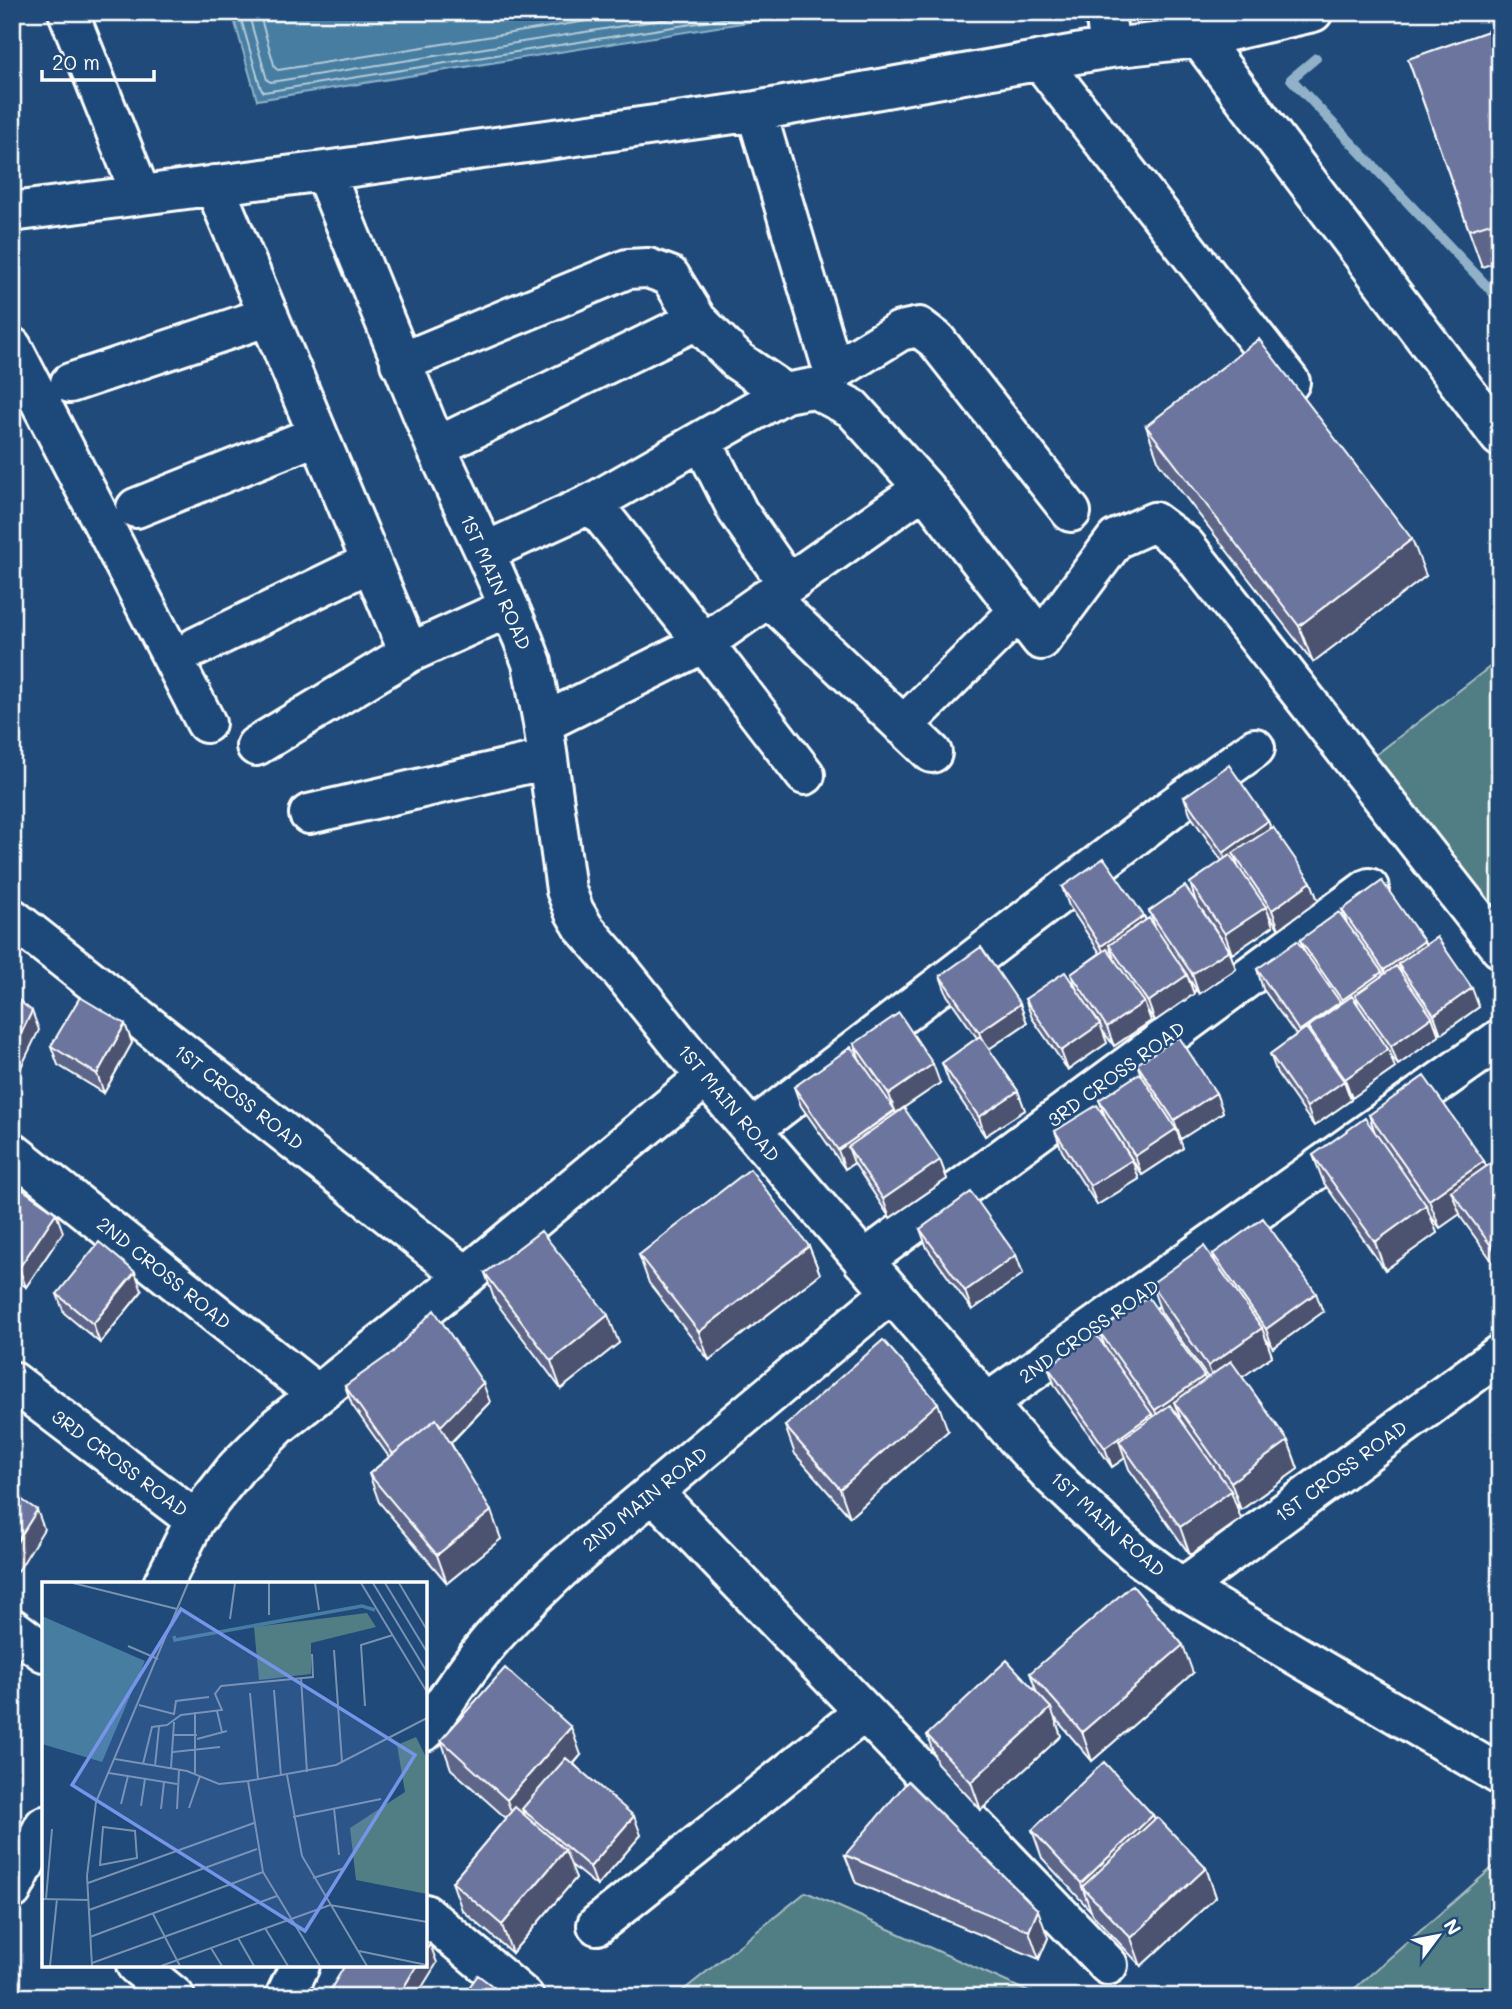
<svg xmlns="http://www.w3.org/2000/svg" width="1512" height="2009" font-family="Mali,sans-serif">
	<rect width="100%" height="100%" fill="#1f4a7a"/>
	<filter id="ink" filterUnits="userSpaceOnUse"><feTurbulence type="fractalNoise" baseFrequency=".0143" numOctaves="2"/><feDisplacementMap in="SourceGraphic" scale="14" xChannelSelector="R" yChannelSelector="G"/><feConvolveMatrix kernelMatrix="1 2 1 2 8 2 1 2 1" color-interpolation-filters="sRGB"/></filter>
	<g filter="url(#ink)">
		<!-- grass -->
		<path fill="#517d85" stroke="#a8bec2" stroke-width="2" d="M1500 659V917L1373 757Z
			M1500 1861V1997H1345Z
			M806 1892 1040 1997H675Z"/>
		<!-- water -->
		<path fill="#467da1" stroke="#90b1c7" stroke-width="2" d="M232 12H812L257 100Z"/>
		<g fill="none" stroke-linecap="round" stroke-linejoin="round">
			<!-- shore -->
			<path stroke="#b5cbd9" stroke-width="2" d="M239 12 261 89 264 92 767 12
				M248 12 267 80 271 82 711 12
				M259 12 275 68 278 70 644 12"/>
			<!-- stream -->
			<path stroke="#90b1c7" stroke-width="10" d="M1316 58 1291 79 1500 300"/>
			<!-- minor casing -->
			<g stroke="#fff" stroke-width="44">
				<path id="minor" d="M68 12 141 195
					M1105 12 1110 48
					M1199 38 1500 437
					M1040 60 1290 382
					M756 111 830 360 843 366 900 331 919 327 936 340 1071 512
					M324 171 436 447 485 552 523 639 532 663 543 723 566 890 574 911 584 928 621 971 706 1077 1019 1441 1051 1475 1112 1533 1141 1558 1182 1588 1500 1775
					M214 185 409 653
					M12 212 324 171 756 111 1110 48 1199 38 1313 12
					M12 347 206 723
					M400 363 627 269 648 268 670 276 697 320 738 361 785 393 813 388 852 408 924 488 1041 640 1116 539 1154 522 1185 545 1500 948
					M70 383 269 316
					M702 441 738 512 788 584
					M436 447 697 320
					M592 503 704 643 805 775
					M136 508 318 435
					M485 552 592 503 785 393
					M768 597 932 753
					M196 647 371 562
					M543 723 704 643 924 488
					M903 726 1018 612
					M256 746 409 653 508 608
					M309 814 548 759
					M12 918 466 1276
					M751 1130 1173 807 1255 748
					M12 1152 317 1394
					M863 1261 1369 888
					M12 1381 195 1520
					M986 1404 1500 1039
					M654 1493 1108 1965
					M163 1584 195 1520 237 1467 278 1426 466 1276 706 1077
					M1182 1588 1500 1354
					M12 1628 44 1652
					M425 1731C445 1701 465 1671 488 1643 510 1617 535 1594 560 1570L891 1293
					M12 1890 44 1826
					M425 1914 524 1997
					M597 1925 864 1712
					M136 1965 175 1997
					M285 1997 300 1965"/>
			</g>
			<!-- minor -->
			<use href="#minor" stroke="#1f4a7a" stroke-width="38"/>
		</g>
		<!-- wall -->
		<path fill="#5d6588" stroke="#fff" stroke-width="2" d="M1500 27V261L1482 267 1408 59Z
			M1146 426 1426 576 1313 662 1159 463Z
			M1184 797 1268 821 1271 828 1311 882 1318 901 1279 929 1268 913 1273 926 1232 954 1202 910 1229 950 1236 969 1199 994 1187 976 1194 994 1155 1021 1146 1008 1151 1021 1114 1046 1102 1030 1107 1043 1068 1070 1032 1018 1025 999 1076 988 1071 974 1100 953 1069 906 1062 887 1144 916 1146 920 1156 929 1149 911 1196 902 1190 883 1222 861 1191 816Z
			M1342 910 1426 945 1479 1007 1441 1034 1435 1025 1439 1036 1398 1065 1390 1055 1395 1068 1352 1098 1347 1091 1351 1100 1314 1126 1277 1073 1270 1054 1296 1035 1263 989 1257 969 1304 951 1300 940 1347 923Z
			M940 976 1020 1004 1027 1023 989 1049 1018 1091 1025 1110 985 1136 949 1082 942 1063 977 1038 947 995Z
			M125 1024 132 1043 104 1093 58 1065 51 1046Z
			M854 1044 940 1083 896 1113 940 1160 947 1179 890 1218 854 1163 845 1169 801 1106 794 1087 860 1060Z
			M1137 1064 1216 1093 1223 1112 1181 1139 1179 1137 1183 1148 1142 1175 1110 1125 1132 1160 1139 1179 1097 1205 1062 1151 1055 1131 1106 1119 1099 1100 1141 1075Z
			M1369 1115 1484 1161 1486 1166 1500 1157V1272L1462 1219 1460 1214 1440 1228 1430 1215 1437 1233 1385 1270 1324 1183 1313 1155 1375 1133Z
			M12 1190 63 1232 26 1287 12 1278Z
			M920 1229 1016 1255 1023 1274 972 1310 927 1248Z
			M809 1246 820 1274 709 1360 649 1283 639 1255Z
			M1213 1254 1323 1312 1273 1348 1265 1337 1272 1356 1242 1377 1288 1441 1298 1469 1241 1510 1235 1502 1241 1519 1190 1555 1129 1469 1125 1458 1112 1467 1055 1386 1048 1367 1105 1347 1099 1331 1206 1380 1208 1378 1161 1312 1151 1284 1216 1264Z
			M485 1273 619 1343 561 1389 495 1301Z
			M142 1291 100 1343 64 1313 57 1294Z
			M345 1386 490 1402 451 1443 501 1539 447 1583 379 1502 369 1474 389 1457 352 1405Z
			M785 1426 948 1431 850 1517 795 1454Z
			M1030 1673H1193L1092 1761 1055 1718 1061 1736 981 1810 937 1763 927 1735 1037 1693Z
			M441 1740 581 1755 574 1764 641 1835 597 1886 570 1864 576 1878 512 1953 462 1910 452 1882 506 1818 451 1769Z
			M1153 1815 1155 1819 1206 1868 1216 1897 1141 1966 1093 1915 1091 1911 1042 1858 1032 1830Z
			M845 1855 1048 1938 1039 1959 856 1883Z"/>
		<!-- shaded-wall -->
		<path fill="#4c526f" stroke="#fff" stroke-width="2" d="M1412 539 1426 576 1313 662 1299 626Z
			M1268 821 1275 840 1233 853 1238 866 1230 872 1223 853Z
			M1311 882 1318 901 1279 929 1272 910Z
			M1266 907 1273 926 1232 954 1225 934Z
			M1144 916 1151 935 1109 945 1115 961 1108 965 1101 946Z
			M1424 941 1431 961 1398 964 1404 980 1391 989 1384 970Z
			M1229 950 1236 969 1199 994 1192 974Z
			M1382 972 1389 991 1355 995 1360 1011 1349 1019 1342 1000Z
			M1187 975 1194 994 1155 1021 1148 1002Z
			M1472 988 1479 1007 1441 1034 1434 1015Z
			M1144 1002 1151 1021 1114 1046 1107 1027Z
			M1340 1002 1347 1021 1308 1027 1315 1044 1306 1050 1299 1031Z
			M1020 1004 1027 1023 986 1051 979 1032Z
			M32 1011 39 1030 12 1086V1052Z
			M1432 1017 1439 1036 1398 1065 1391 1046Z
			M125 1024 132 1043 104 1093 97 1074Z
			M1100 1024 1107 1043 1068 1070 1061 1051Z
			M1388 1049 1395 1068 1352 1098 1345 1079Z
			M933 1064 940 1083 896 1113 902 1130 848 1147 854 1163 845 1169 838 1150 895 1111 889 1094Z
			M1344 1081 1351 1100 1314 1126 1307 1107Z
			M1018 1091 1025 1110 985 1136 979 1117Z
			M1216 1093 1223 1112 1181 1139 1174 1120Z
			M1176 1129 1183 1148 1142 1175 1135 1156Z
			M940 1160 947 1179 890 1218 883 1199Z
			M1132 1160 1139 1179 1097 1205 1090 1186Z
			M1484 1161 1495 1189 1451 1191 1460 1214 1440 1228 1429 1200Z
			M1426 1205 1437 1233 1385 1270 1375 1242Z
			M56 1213 63 1232 26 1287 19 1268Z
			M809 1246 820 1274 709 1360 699 1332Z
			M1016 1255 1023 1274 972 1310 965 1291Z
			M135 1272 142 1291 100 1343 93 1324Z
			M1316 1293 1323 1312 1273 1348 1266 1329Z
			M608 1315 619 1343 561 1389 551 1361Z
			M1262 1328 1272 1356 1219 1394 1208 1366Z
			M1204 1376 1211 1395 1174 1402 1180 1417 1162 1430 1155 1410Z
			M483 1383 490 1402 447 1446 398 1461Z
			M938 1403 948 1431 850 1517 840 1489Z
			M1152 1414 1159 1433 1119 1441 1125 1458 1112 1467 1105 1448Z
			M1288 1441 1298 1469 1241 1510 1231 1482Z
			M1231 1491 1241 1519 1190 1555 1180 1527Z
			M37 1510 44 1529 12 1581V1550Z
			M491 1511 501 1539 447 1583 437 1555Z
			M1183 1645 1193 1673 1092 1761 1082 1732Z
			M1051 1708 1061 1736 981 1810 971 1782Z
			M571 1727 581 1755 529 1815 522 1809 526 1818 517 1828 507 1800Z
			M1153 1815 1164 1843 1082 1887 1091 1911 1081 1883Z
			M634 1816 641 1835 597 1886 590 1867Z
			M565 1850 576 1878 512 1953 502 1925Z
			M1206 1868 1216 1897 1141 1966 1131 1938Z
			M1038 1910 1048 1938 1039 1959 1029 1931Z
			M430 1944 437 1963 416 1997H398L417 1965H425V1952Z"/>
		<!-- building -->
		<path fill="#6c759e" stroke="#fff" stroke-width="2" d="M1500 27V220L1469 230 1408 59Z
			M1259 339 1412 539 1299 626 1146 426Z
			M1229 765 1268 821 1223 853 1184 797Z
			M1273 827 1311 882 1272 910 1233 853Z
			M1230 855 1266 907 1225 934 1190 883Z
			M1104 858 1144 916 1101 946 1062 887Z
			M1382 881 1424 941 1384 970 1342 910Z
			M1185 886 1229 950 1192 974 1149 911Z
			M1339 912 1382 972 1342 1000 1300 940Z
			M1149 918 1187 975 1148 1002 1109 945Z
			M1437 937 1472 988 1434 1015 1398 964Z
			M1297 941 1340 1002 1299 1031 1257 969Z
			M981 947 1020 1004 979 1032 940 976Z
			M1107 949 1144 1002 1107 1027 1071 974Z
			M1396 966 1432 1017 1391 1046 1355 995Z
			M1065 972 1100 1024 1061 1051 1025 999Z
			M12 995 32 1011 12 1052Z
			M1352 996 1388 1049 1345 1079 1308 1027Z
			M80 997 125 1024 97 1074 51 1046Z
			M899 1013 933 1064 889 1094 854 1044Z
			M1306 1028 1344 1081 1307 1107 1270 1054Z
			M980 1036 1018 1091 979 1117 942 1063Z
			M1179 1037 1216 1093 1174 1120 1137 1064Z
			M851 1047 895 1110 838 1150 794 1087Z
			M1140 1073 1176 1129 1135 1156 1099 1100Z
			M1424 1076 1484 1161 1429 1200 1369 1115Z
			M1097 1105 1132 1160 1090 1186 1055 1131Z
			M904 1108 940 1160 883 1199 848 1147Z
			M1365 1118 1426 1205 1375 1242 1313 1155Z
			M1500 1157V1258L1451 1191Z
			M750 1169 809 1246 699 1332 639 1255Z
			M16 1185 56 1213 19 1268 12 1264V1190Z
			M971 1192 1016 1255 965 1291 920 1229Z
			M1263 1218 1316 1293 1266 1329 1213 1254Z
			M541 1231 608 1315 551 1361 485 1273Z
			M99 1242 135 1272 93 1324 57 1294Z
			M1204 1246 1262 1328 1208 1366 1151 1284Z
			M1148 1297 1204 1376 1155 1410 1099 1331Z
			M434 1310 483 1383 441 1426 436 1419 393 1454 345 1386 393 1352Z
			M1095 1333 1152 1414 1105 1448 1048 1367Z
			M883 1340 938 1403 840 1489 785 1426Z
			M1231 1361 1288 1441 1231 1482 1174 1402Z
			M1170 1405 1231 1491 1180 1527 1119 1441Z
			M436 1419 491 1511 437 1555 369 1474Z
			M12 1493 37 1510 12 1550Z
			M1132 1585 1183 1645 1082 1732 1030 1673Z
			M1007 1660 1051 1708 971 1782 927 1735Z
			M505 1668 571 1727 507 1800 441 1740Z
			M566 1758 634 1816 590 1867 522 1809Z
			M1104 1762 1153 1815 1081 1883 1032 1830Z
			M908 1781 1038 1910 1029 1931 845 1855Z
			M515 1807 565 1850 502 1925 452 1882Z
			M1157 1817 1206 1868 1131 1938 1082 1887Z
			M425 1941 430 1944 425 1952Z
			M345 1965H417L398 1997H336L329 1992Z
			M478 1975 507 1997H462Z"/>
	</g>
	<g text-anchor="middle" stroke-width="5" stroke-linejoin="round" paint-order="stroke">
		<!-- street labels -->
		<g font-size="19" fill="#fff" stroke="#1f4a7a">
			<text transform="translate(496 582) rotate(66)" y="7">1ST MAIN ROAD</text>
			<text transform="translate(1116 1074) rotate(-36)" y="7">3RD CROSS ROAD</text>
			<text transform="translate(239 1097) rotate(38)" y="7">1ST CROSS ROAD</text>
			<text transform="translate(729 1103) rotate(50)" y="7">1ST MAIN ROAD</text>
			<text transform="translate(164 1273) rotate(39)" y="7">2ND CROSS ROAD</text>
			<text transform="translate(1089 1331) rotate(-35)" y="7">2ND CROSS ROAD</text>
			<text transform="translate(120 1463) rotate(37)" y="7">3RD CROSS ROAD</text>
			<text transform="translate(1341 1471) rotate(-36)" y="7">1ST CROSS ROAD</text>
			<text transform="translate(645 1499) rotate(-39)" y="7">2ND MAIN ROAD</text>
			<text transform="translate(1108 1524) rotate(42)" y="7">1ST MAIN ROAD</text>
		</g>
	</g>
	<!-- overview -->
	<g transform="translate(42 1582)">
		<rect width="385" height="385" fill="#1f4a7a"/>
		<path d="M325 31 334 45 269 61V92L217 98 212 45ZM374 155 385 177V312L314 298 308 246 363 210 355 163Z" fill="#517d85"/>
		<path d="M0 34 103 79 60 180 0 162Z" fill="#467da1"/>
		<path fill="none" stroke="#467da1" stroke-width="3.5" d="M132 54 133 58 320 24 333 28"/>
		<path fill="none" stroke="#7992af" stroke-width="2" d="M31 1 135 27M227 1V33M273 1 277 28M319 1 385 110M331 1 385 90M343 1 385 70M357 1 385 48M188 37 193 1M86 64 116 77M292 68 300 180M259 96 265 190M232 108 239 194M208 111 216 197M97 123 132 132 134 119 167 115M323 124 319 63 351 53M175 129 180 150M132 153H155M155 157 185 149M131 170 178 165M73 177 145 189 177 202 206 199 294 183 385 136M101 182 110 145 125 143 139 133 180 128 173 112 179 104 271 95 270 72M113 184 117 145M129 186 132 140M67 191 135 202M153 192V130M245 193 260 274 325 384M206 199 221 290 278 384M79 222 86 194M99 224 103 197M147 226 158 194M292 226 297 273M119 227 122 200M135 227 137 188M251 235 339 217M61 245 93 249 95 276 58 283ZM271 296 303 286M46 301 212 241M0 317 47 318M4 317 10 247M47 328 215 267M111 332 138 384M223 346 246 384M48 355 221 290M196 356 212 384M169 366 180 384M317 369 385 383M50 381 235 314M8 384 15 317M50 384 45 294 54 220 146 1M119 384 288 323 385 340"/>
		<path fill="#7795e8" fill-opacity="0.15" stroke="#7795e8" stroke-width="3.5" d="M139 27 373 173 263 349 30 203Z"/>
		<rect width="385" height="385" fill="none" stroke="#fff" stroke-width="3.5"/>
	</g>
	<!-- margin -->
	<rect width="1512" height="2009" fill="none" stroke="#1f4a7a" stroke-width="42"/>
	<rect x="21" y="21" width="1470" height="1967" fill="none" stroke="#fff" stroke-width="2.5" filter="url(#ink)"/>
	<!-- north arrow -->
	<g transform="translate(1438 1936) rotate(58)" stroke="#1f4a7a" stroke-width="5" paint-order="stroke">
	<path d="M0-5L12 26L0 18L-12 26Z" fill="#ffffff"/>
	<text y="-10" font-size="19" font-weight="bold" text-anchor="middle" fill="#ffffff">N</text>
	</g>
	<!-- scale -->
	<path d="M42 70v10h112v-10" fill="none" stroke="#ffffff" stroke-width="3.5"/>
	<text x="52" y="70" font-size="21" fill="#ffffff" stroke="#1f4a7a" stroke-width="5" paint-order="stroke">20 m</text>
</svg>
